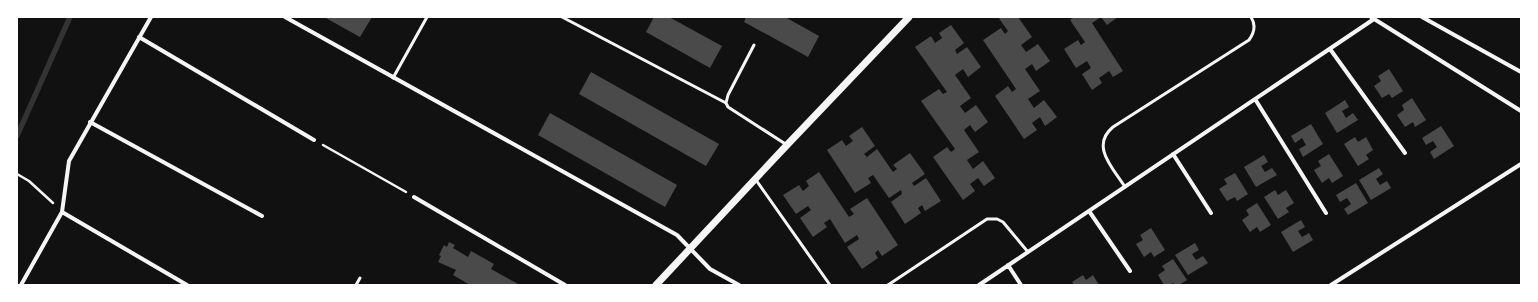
<svg xmlns="http://www.w3.org/2000/svg" width="1538" height="302" font-family="'Public Sans',sans-serif">
	<rect width="100%" height="100%" fill="#111"/>
	<g fill="none" stroke-linecap="round" stroke-linejoin="round">
		<!-- stream -->
		<path stroke="#333" stroke-width="5.5" d="M17 136 70 17"/>
	</g>
	<!-- building -->
	<path fill="#4a4a4a" d="M324 17H372L360 37Z
		M654 17H669L722 46 710 68 646 32Z
		M746 17H785L819 36 808 57 744 22Z
		M998 17H1018L1032 37 1021 45 1026 52 1038 44 1050 61 1036 71 1032 64 1025 69 1040 91 1028 99 1034 108 1044 100 1057 117 1045 126 1040 117 1032 123 1037 130 1024 139 995 96 1008 86 1012 92 1016 89 983 40 1001 28 1005 34 1008 31Z
		M1074 17H1118L1107 25 1101 17 1092 23 1123 71 1113 77 1109 71 1099 78 1102 83 1092 90 1082 74 1091 68 1087 61 1076 68 1064 49 1078 40 1081 45 1085 42 1070 20Z
		M951 25 964 43 955 50 957 54 967 47 981 67 968 77 963 69 955 75 971 98 960 106 965 113 976 105 988 122 975 132 970 125 964 130 979 152 967 160 973 169 983 161 995 178 984 186 978 178 970 184 975 191 963 200 933 157 947 147 951 152 955 149 921 101 939 89 943 94 947 92 915 47 931 36 935 43 942 38 939 33Z
		M1389 69 1403 91 1392 98 1389 94 1382 98 1374 86 1381 81 1378 76Z
		M591 72 719 144 706 166 579 94Z
		M1412 98 1426 120 1415 127 1413 122 1405 127 1397 115 1404 110 1402 105Z
		M1345 100 1349 107 1342 111 1346 118 1353 113 1358 120 1337 133 1325 113Z
		M550 113 677 185 665 207 538 135Z
		M1311 124 1323 144 1303 157 1299 149 1306 145 1302 138 1295 143 1291 136Z
		M1441 126 1454 146 1434 159 1430 152 1437 147 1433 141 1426 145 1422 138Z
		M862 127 875 146 864 154 867 157 877 149 893 172 897 169 893 165 910 153 925 174 912 183 914 186 926 178 941 201 925 211 922 205 918 208 921 213 905 224 891 202 902 194 901 190 889 198 873 175 868 178 871 183 855 193 827 150 842 140 846 146 853 141 849 136Z
		M1355 137 1358 142 1366 137 1373 150 1366 155 1369 159 1358 166 1344 144Z
		M1329 154 1343 176 1332 183 1329 178 1322 183 1314 170 1321 166 1318 161Z
		M1264 155 1268 162 1261 166 1265 172 1272 168 1277 175 1256 187 1244 167Z
		M1379 168 1383 174 1376 179 1380 185 1387 181 1391 188 1371 200 1359 180Z
		M819 172 849 217 854 214 850 209 867 198 898 245 882 256 878 250 875 253 878 258 862 269 847 247 859 239 857 235 845 243 830 219 824 223 827 227 813 237 800 218 811 210 808 206 796 214 783 195 799 185 803 191 809 186 806 181Z
		M1235 173 1248 194 1237 201 1235 197 1227 201 1219 189 1227 184 1224 179Z
		M1356 183 1368 203 1348 215 1344 209 1351 204 1347 198 1340 202 1336 195Z
		M1275 190 1278 195 1286 190 1294 203 1286 208 1289 212 1278 219 1264 197Z
		M1257 203 1271 225 1260 232 1257 227 1250 232 1242 220 1249 215 1246 210Z
		M1301 220 1305 227 1298 231 1302 237 1309 233 1313 240 1293 252 1281 232Z
		M1151 228 1165 250 1154 257 1151 252 1144 257 1136 244 1143 240 1140 235Z
		M449 242 455 245 453 248 468 257 471 251 494 264 491 269 520 285H470L453 275 456 270 438 262 441 256 439 255 444 245 447 247Z
		M1195 243 1199 250 1192 254 1196 260 1203 256 1208 263 1188 275 1175 255Z
		M1173 259 1187 280 1179 285H1175L1173 283 1170 285H1164L1158 275 1165 270 1162 266Z
		M1083 275 1086 280 1093 275 1099 285H1074L1072 282Z"/>
	<g fill="none" stroke-linecap="round" stroke-linejoin="round">
		<!-- path -->
		<path stroke="#f5f5f5" stroke-width="2.5" d="M323 145 406 192
			M17 174 29 181 53 203"/>
		<!-- service -->
		<path stroke="#f5f5f5" stroke-width="3" d="M562 17 726 103
			M754 45 728 95 726 103 728 107 787 145
			M393 78 427 17
			M756 180 830 285
			M1125 187C1113 168 1090 146 1113 127L1249 40C1255 32 1256 25 1251 17
			M356 285 360 278
			M888 285 987 219H997L1003 222 1028 252"/>
		<!-- minor -->
		<path stroke="#f5f5f5" stroke-width="4" d="M285 17 677 235 710 269 739 285
			M1371 17 1521 111
			M1422 17 1521 72
			M139 37 314 140
			M1330 49 1405 153
			M1255 99 1326 213
			M90 122 262 216
			M1173 154 1211 213
			M414 197 565 285
			M1089 211 1130 271
			M62 212 187 285
			M1008 265 1021 285
			M21 285 62 212 69 161 151 17
			M979 285 1374 19
			M1331 285 1521 164"/>
		<!-- tertiary -->
		<path stroke="#f5f5f5" stroke-width="7" d="M656 285 787 145 909 17"/>
	</g>
	<!-- border -->
	<rect width="1538" height="302" fill="none" stroke="#ffffff" stroke-width="36"/>
</svg>
